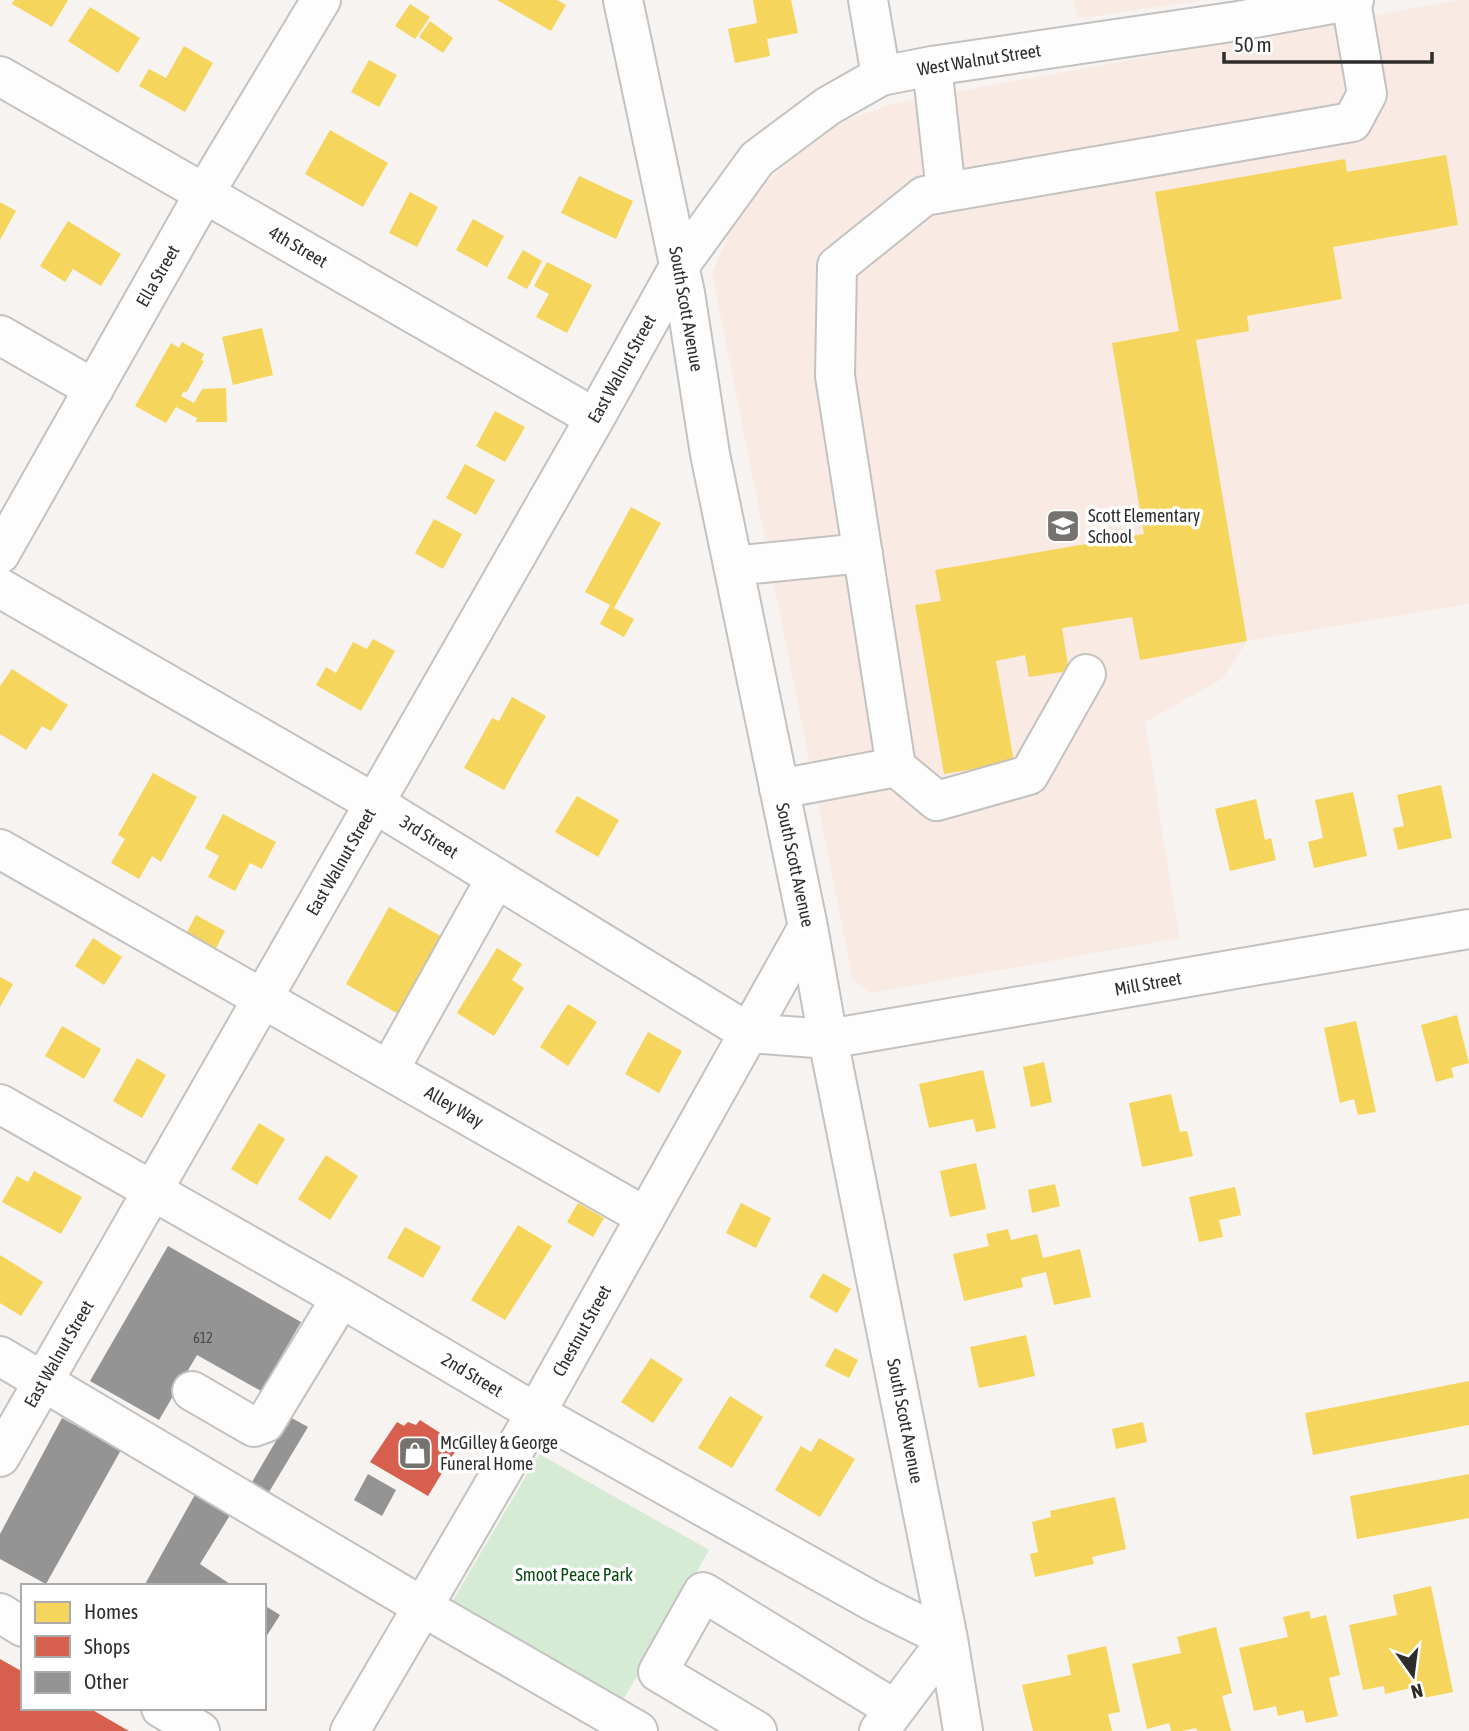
<svg xmlns="http://www.w3.org/2000/svg" width="1469" height="1731" font-family="'Asap Condensed',sans-serif">
	<rect width="100%" height="100%" fill="#f6f3f1"/>
	<!-- education -->
	<path fill="#f9ebe3" d="M1074 0H1204L1077 19Z
		M1458 0H1469V604L1247 641 1222 679 1145 722 1179 938 872 993 853 980 712 273 732 227 762 186 798 153 839 123 895 103Z"/>
	<!-- green -->
	<path fill="#d6ebd3" d="M539 1454 709 1550 623 1700 452 1602Z"/>
	<!-- homes -->
	<path fill="#f6d55c" d="M14 0H68L52 27 12 4Z
		M497 0H557L566 5 551 31Z
		M753 0H791L798 33 767 39 770 56 735 63 728 29 757 23Z
		M410 4 430 17 415 39 395 26Z
		M90 7 140 38 118 73 68 41Z
		M430 21 453 38 443 53 419 37Z
		M184 46 213 63 185 112 139 86 149 69 166 78Z
		M369 60 397 75 379 107 351 92Z
		M330 130 388 163 363 207 305 174Z
		M1446 155 1458 225 1333 247 1342 299 1247 316 1249 331 1196 340 1247 641 1140 660 1132 617 1062 628 1069 671 1029 677 1025 655 996 661 1014 762 944 774 915 605 941 601 935 570 1144 534 1112 343 1179 331 1155 192 1345 159 1347 172Z
		M579 176 633 201 616 239 561 213Z
		M410 192 438 207 417 247 389 233Z
		M0 202 16 211 0 240Z
		M473 219 504 236 487 267 456 250Z
		M68 221 121 254 101 286 73 269 65 282 40 266Z
		M523 250 542 261 527 289 507 278Z
		M547 262 592 285 567 333 536 317 549 294 534 286Z
		M262 328 273 375 233 385 222 337Z
		M182 342 204 354 201 360 204 361 186 393 184 391 181 396 194 403 202 389 226 388 227 422H196L197 418 176 407 166 423 135 406 171 343 179 348Z
		M495 411 525 427 505 462 476 446Z
		M465 464 495 480 476 515 446 498Z
		M631 507 661 523 614 608 634 619 624 637 600 624 610 605 585 592Z
		M434 519 462 534 443 569 415 553Z
		M373 639 395 651 361 711 316 685 326 667 336 673 353 642 367 649Z
		M12 669 68 705 51 731 42 726 26 750 0 734V686Z
		M512 697 546 716 504 790 464 768 492 718 499 721Z
		M153 773 197 797 161 862 152 856 139 879 111 863 125 839 118 835Z
		M1441 785 1452 838 1398 850 1393 828 1404 826 1397 795Z
		M1353 792 1367 856 1314 868 1308 842 1323 838 1315 800Z
		M577 796 619 820 598 857 555 832Z
		M1256 799 1265 840 1271 838 1276 860 1230 871 1215 809Z
		M223 814 276 842 262 869 250 863 235 891 208 877 219 856 205 848Z
		M389 907 446 939 402 1016 346 984Z
		M196 915 225 931 213 954 184 938Z
		M93 938 122 957 104 985 75 966Z
		M497 948 522 964 512 980 524 988 494 1036 457 1013Z
		M0 977 13 984 0 1007Z
		M568 1004 597 1022 568 1066 540 1047Z
		M1457 1015 1469 1063 1451 1068 1454 1077 1436 1082 1421 1025Z
		M1356 1021 1376 1112 1358 1115 1354 1099 1340 1103 1324 1028Z
		M62 1026 101 1049 84 1079 45 1056Z
		M648 1032 682 1051 659 1093 625 1074Z
		M137 1058 166 1075 142 1118 113 1101Z
		M1044 1062 1052 1102 1031 1107 1023 1067Z
		M983 1070 996 1128 976 1132 973 1119 929 1128 919 1084Z
		M1171 1094 1180 1132 1187 1131 1193 1156 1142 1167 1129 1103Z
		M259 1123 285 1139 257 1185 231 1169Z
		M326 1155 358 1176 330 1220 298 1199Z
		M976 1163 986 1209 950 1217 940 1171Z
		M34 1171 82 1197 61 1234 2 1202 17 1176 28 1182Z
		M1055 1184 1060 1206 1032 1213 1028 1190Z
		M1235 1187 1241 1215 1219 1220 1223 1237 1199 1242 1189 1197Z
		M578 1203 604 1218 593 1237 567 1222Z
		M741 1203 771 1218 756 1248 726 1233Z
		M518 1225 552 1246 505 1320 471 1300Z
		M405 1227 441 1247 423 1278 387 1258Z
		M1008 1229 1011 1240 1037 1234 1043 1258 1080 1249 1091 1297 1054 1305 1046 1272 1021 1278 1023 1287 964 1301 953 1254 989 1246 986 1234Z
		M0 1255 43 1282 21 1316 0 1303Z
		M823 1273 851 1289 837 1313 809 1297Z
		M1026 1335 1035 1376 979 1388 970 1347Z
		M835 1348 858 1360 849 1378 825 1366Z
		M651 1358 683 1379 653 1423 621 1402Z
		M1469 1381V1425L1313 1455 1305 1413Z
		M730 1396 763 1417 732 1468 698 1448Z
		M1143 1422 1147 1442 1116 1449 1112 1429Z
		M819 1438 855 1459 820 1517 775 1490 801 1446 811 1452Z
		M1469 1474V1518L1357 1539 1350 1496Z
		M1115 1497 1126 1549 1092 1557 1094 1564 1035 1577 1030 1554 1038 1552 1032 1522 1051 1517 1050 1511Z
		M1431 1586 1453 1692 1414 1700 1411 1688 1385 1694 1384 1686 1363 1690 1349 1625 1397 1615 1393 1595Z
		M1309 1611 1311 1619 1326 1615 1340 1675 1329 1678 1338 1716 1306 1723 1303 1710 1278 1716 1276 1706 1254 1711 1239 1648 1288 1637 1283 1617Z
		M1216 1627 1232 1693 1222 1696 1231 1731H1197L1196 1728 1182 1731H1171L1169 1723 1147 1729 1132 1664 1181 1653 1177 1637Z
		M1106 1646 1120 1712 1108 1714 1112 1731H1033L1022 1685 1071 1675 1067 1655Z"/>
	<!-- shops -->
	<path fill="#d6604d" d="M420 1420 459 1445 428 1496 370 1462 397 1422 404 1426 408 1422 416 1425Z
		M0 1659 23 1672V1708H89L129 1731H0Z"/>
	<!-- building -->
	<path fill="#959494" d="M168 1246 301 1322 261 1391 197 1355 159 1420 90 1381Z
		M290 1417 308 1427 269 1492 252 1482Z
		M62 1418 121 1450 46 1584 0 1559V1534Z
		M368 1474 396 1490 382 1516 354 1500Z
		M197 1491 232 1512 200 1564 233 1586H144Z
		M264 1605 280 1615 264 1640Z"/>
	<g fill="none" stroke-linecap="round" stroke-linejoin="round">
		<!-- minor casing -->
		<g stroke="#c3c2c0" stroke-width="42">
			<path id="minor" d="M623 0 685 293 710 454 808 927 828 1039 948 1639 963 1731
				M868 0 881 76
				M932 66 946 192
				M0 76 595 418
				M0 335 94 389
				M0 554 204 194 321 0
				M733 566 863 553
				M0 588 374 803 749 1033 828 1039 1469 929
				M896 767 835 376 837 266 924 196 1352 122 1367 94 1351 1
				M779 789 896 767 937 801 1029 775 1086 674
				M0 849 646 1217
				M389 1070 496 878
				M0 1104 341 1298 536 1413 872 1601 948 1639 879 1731
				M0 1356 423 1607 638 1731
				M192 1391 254 1427 265 1423 341 1298
				M0 1457 595 418 680 265 757 159 828 106 881 76 932 66 1238 21 1354 0
				M0 1613 23 1627
				M161 1708 200 1731
				M350 1731 536 1413 808 927
				M757 1731 658 1672 703 1592 894 1709"/>
		</g>
		<!-- minor -->
		<use href="#minor" stroke="#fefdfd" stroke-width="38"/>
	</g>
	<!-- icons -->
	<defs>
		<g id="school-square" transform="scale(1.75)"><rect x="-9" y="-9" width="18" height="18" rx="4" fill="#757270" stroke="#fff"/><path d="M0-5L7-2L0 1L-7-2ZM-4 1L0 2.5L4 1V4Q0 6-4 4Z" fill="#fff"/></g>
		<g id="shop-square" transform="scale(1.75)"><rect x="-9" y="-9" width="18" height="18" rx="4" fill="#757270" stroke="#fff"/><path d="M-5-2.5h2.3a2.7 3.5 0 0 1 5.4 0H5L5.5 6h-11ZM-1.5-2.5h3a1.5 2.3 0 0 0-3 0Z" fill="#fff"/></g>
	</defs>
	<g fill-rule="evenodd">
		<use href="#school-square" x="1063" y="526"/>
		<use href="#shop-square" x="415" y="1453"/>
	</g>
	<g text-anchor="middle" stroke-width="7" stroke-linejoin="round" paint-order="stroke">
		<!-- number labels -->
		<g font-size="14" fill="#484745">
			<text x="203" y="1343">612</text>
		</g>
		<!-- street labels -->
		<g font-size="18" fill="#2f2d2b" stroke="#fff">
			<text transform="translate(979 60) rotate(-9)" y="6">West Walnut Street</text>
			<text transform="translate(298 247) rotate(30)" y="6">4th Street</text>
			<text transform="translate(158 276) rotate(-60)" y="6">Ella Street</text>
			<text transform="translate(686 309) rotate(80)" y="6">South Scott Avenue</text>
			<text transform="translate(622 369) rotate(-61)" y="6">East Walnut Street</text>
			<text transform="translate(429 837) rotate(32)" y="6">3rd Street</text>
			<text transform="translate(341 862) rotate(-60)" y="6">East Walnut Street</text>
			<text transform="translate(795 865) rotate(78)" y="6">South Scott Avenue</text>
			<text transform="translate(1148 984) rotate(-10)" y="6">Mill Street</text>
			<text transform="translate(454 1107) rotate(30)" y="6">Alley Way</text>
			<text transform="translate(582 1331) rotate(-61)" y="6">Chestnut Street</text>
			<text transform="translate(59 1354) rotate(-60)" y="6">East Walnut Street</text>
			<text transform="translate(472 1375) rotate(31)" y="6">2nd Street</text>
			<text transform="translate(905 1421) rotate(79)" y="6">South Scott Avenue</text>
		</g>
		<!-- poi labels -->
		<g font-size="18" fill="#2f2d2b" stroke="#fff" text-anchor="start">
			<text x="1088" y="522">Scott Elementary<tspan x="1088" dy="21">School</tspan></text>
			<text x="440" y="1449">McGilley &amp; George<tspan x="440" dy="21">Funeral Home</tspan></text>
		</g>
		<!-- park labels -->
		<g font-size="18" fill="#0a4a13" stroke="#fff">
			<text x="574" y="1581">Smoot Peace Park</text>
		</g>
	</g>
	<!-- legend -->
	<rect x="21" y="1584" width="245" height="126" fill="#ffffff" stroke="#acabaa" stroke-width="2"/>
	<rect x="35" y="1602" width="35" height="21" fill="#f6d55c" stroke="#acabaa" stroke-width="2"/>
	<text x="84" y="1619" font-size="21" fill="#2f2d2b">Homes</text>
	<rect x="35" y="1636" width="35" height="21" fill="#d6604d" stroke="#acabaa" stroke-width="2"/>
	<text x="84" y="1654" font-size="21" fill="#2f2d2b">Shops</text>
	<rect x="35" y="1672" width="35" height="21" fill="#959494" stroke="#acabaa" stroke-width="2"/>
	<text x="84" y="1689" font-size="21" fill="#2f2d2b">Other</text>
	<!-- north arrow -->
	<g transform="translate(1413 1675) rotate(166)" stroke="#ffffff" stroke-width="5" paint-order="stroke">
	<path d="M0-5L12 26L0 18L-12 26Z" fill="#2f2d2b"/>
	<text y="-10" font-size="19" font-weight="bold" text-anchor="middle" fill="#2f2d2b">N</text>
	</g>
	<!-- scale -->
	<path d="M1224 52v10h208v-10" fill="none" stroke="#2f2d2b" stroke-width="3.5"/>
	<text x="1234" y="52" font-size="21" fill="#2f2d2b" stroke="#ffffff" stroke-width="5" paint-order="stroke">50 m</text>
</svg>
